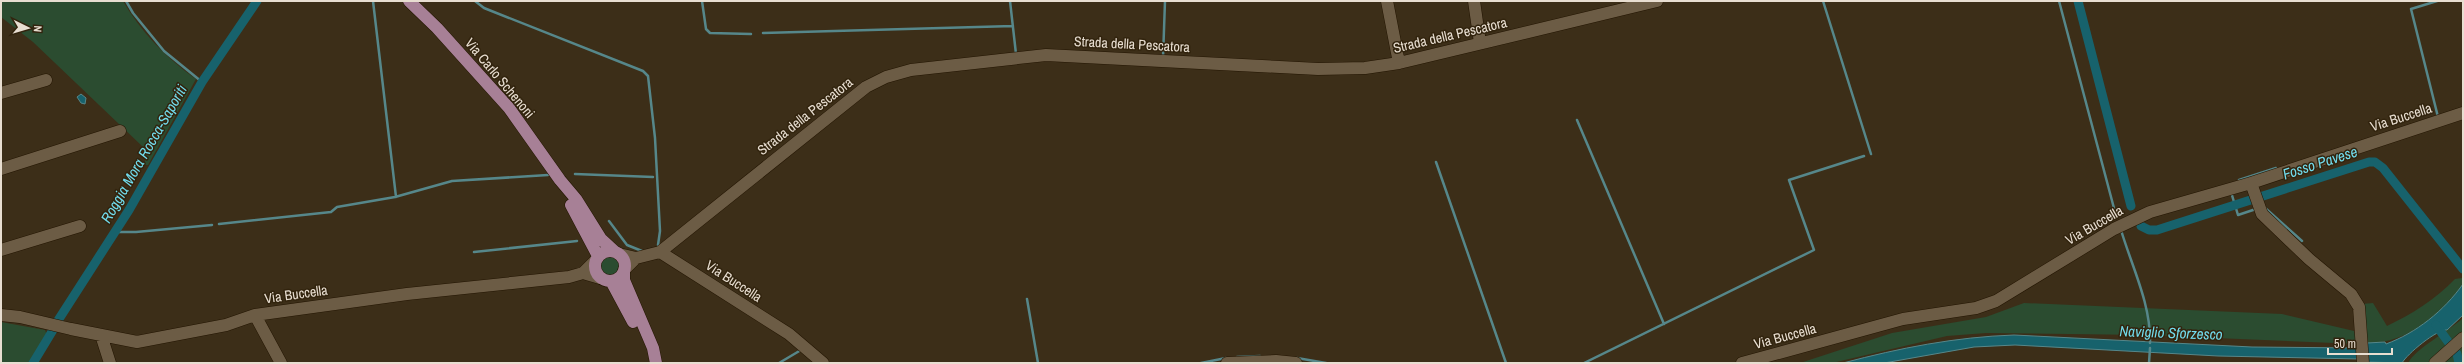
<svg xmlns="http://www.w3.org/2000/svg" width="2464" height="364" font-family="'Archivo Narrow',sans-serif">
	<rect width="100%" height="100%" fill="#3c2e18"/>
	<!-- green -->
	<path fill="#2b4c30" d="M1 1H123C141 32 166 58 196 79L148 165H145V150L142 146 33 42 1 17Z
		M598 266a11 11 0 1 1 22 0a11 11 0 1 1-22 0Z
		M2462 278 2463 284C2441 315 2406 344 2367 343L2362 304 2373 303 2387 326C2412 314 2436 299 2455 279Z
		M2024 303 2282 314 2354 331 2358 344 2144 335 1986 333 1947 336 1832 363H1800L1892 333 1986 317Z
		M2463 318V363H2408C2416 348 2448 332 2463 318Z
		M1 322 45 330 47 335 30 363H1Z"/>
	<!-- water -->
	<path fill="#17626c" stroke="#56878a" d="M81 94 86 98 85 104 81 103 77 97Z
		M2463 284V315L2447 330C2437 329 2407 354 2402 363L2367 362V343L2385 342 2386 344C2416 333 2444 311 2463 284Z
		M2014 335 2252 347 2358 348 2359 359 2218 356 2015 345 1974 347 1884 363H1843C1900 348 1955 337 2014 335Z"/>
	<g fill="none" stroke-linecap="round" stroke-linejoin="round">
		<!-- stream -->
		<path stroke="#56878a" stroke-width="2.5" d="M126 1 133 13 164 51 202 82
			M373 1 396 197
			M475 1 484 8 643 71 648 76 655 138 660 231 658 245
			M702 1 706 29 710 33 751 34
			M1010 1 1016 54
			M1823 1 1871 154
			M2059 1 2115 212
			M2437 1 2411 9 2438 117
			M763 33 1013 26
			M1163 58 1165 1
			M1577 120 1664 324
			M1436 162 1506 363
			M575 174 653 177
			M2239 180 2276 168
			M2231 192 2238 215 2256 209
			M2264 207 2302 241
			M609 221 627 245 642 251
			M219 224 331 212 337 207 395 197 452 181 548 175
			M2121 230C2132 267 2151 304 2150 343
			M115 232H136L212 225
			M474 252 577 241
			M1027 299 1038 363
			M1237 357 1260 356
			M1297 358 1326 363
			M779 363 801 350
			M1201 363 1226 358
			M1584 363 1814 250 1789 180 1864 156
			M2149 363 2150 348"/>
		<!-- canal -->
		<path stroke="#17626c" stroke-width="9" d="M2078 1 2131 206
			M2141 226 2149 230H2157L2369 162H2375L2383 168 2463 269
			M57 322 129 210 202 82 257 1
			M2436 325 2457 354 2459 363
			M33 363 53 330"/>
		<!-- minor casing -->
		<g stroke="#231502" stroke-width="13">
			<path id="minor" d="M1387 1 1399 63
				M1474 1 1480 43
				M1 93 46 80
				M1 169 120 131
				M2251 183 2262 214 2309 259 2351 294 2359 307 2363 363
				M1 250 80 226
				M660 252 866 87 886 77 911 70 1046 55 1318 69 1365 68 1399 63 1657 1
				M619 254 636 258
				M624 270 636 258 660 252 789 334 823 363
				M583 273 595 261
				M1 315 20 317 71 329
				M255 315 281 363
				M71 329 137 342 226 325 255 315 407 294 569 277 583 273 600 278
				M101 335 110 363
				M1227 363 1276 361 1296 363
				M1742 363 1903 319 1976 308 1996 301 2114 229 2150 212 2251 183 2463 113
				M2435 363 2463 338"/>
		</g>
		<!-- major casing -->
		<g stroke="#231502" stroke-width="13">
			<path id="major" d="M409 1 437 28 509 108 560 180 576 199 601 239 614 251
				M571 205 598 256
				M595 266a15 15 0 1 1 30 0a15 15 0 1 1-30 0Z
				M624 272V280L653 348 656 363
				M611 281 633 322"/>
		</g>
		<!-- minor -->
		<use href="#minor" stroke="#6c5c45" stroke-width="12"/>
		<!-- major -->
		<use href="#major" stroke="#a78096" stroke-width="12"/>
	</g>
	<g text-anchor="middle" stroke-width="3" stroke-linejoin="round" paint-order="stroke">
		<!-- street labels -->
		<g font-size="14" fill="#e8ded1" stroke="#32240e">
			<text transform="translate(1450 35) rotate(-13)" y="5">Strada della Pescatora</text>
			<text transform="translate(1132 44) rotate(3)" y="5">Strada della Pescatora</text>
			<text transform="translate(500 78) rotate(50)" y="5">Via Carlo Schenoni</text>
			<text transform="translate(805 116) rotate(-38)" y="5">Strada della Pescatora</text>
			<text transform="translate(2401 117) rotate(-18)" y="5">Via Buccella</text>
			<text transform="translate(2094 225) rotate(-30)" y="5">Via Buccella</text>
			<text transform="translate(734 281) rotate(33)" y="5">Via Buccella</text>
			<text transform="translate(296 294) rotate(-8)" y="5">Via Buccella</text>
			<text transform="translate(1785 336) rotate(-15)" y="5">Via Buccella</text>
		</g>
		<!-- water labels -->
		<g font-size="15" font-style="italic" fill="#72dced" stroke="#32240e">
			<text transform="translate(144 154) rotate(-60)" y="5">Roggia Mora Rocca-Saporiti</text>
			<text transform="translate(2320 163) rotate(-18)" y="5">Fosso Pavese</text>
			<text transform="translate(2171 333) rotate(2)" y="5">Naviglio Sforzesco</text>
		</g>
	</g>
	<!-- border -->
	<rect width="2464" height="364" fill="none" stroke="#e8ded1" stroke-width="4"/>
	<!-- north arrow -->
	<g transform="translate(28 28) rotate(95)" stroke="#32240e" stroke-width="3" paint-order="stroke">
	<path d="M0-3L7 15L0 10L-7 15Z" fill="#e8ded1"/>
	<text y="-6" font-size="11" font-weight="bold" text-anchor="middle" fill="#e8ded1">N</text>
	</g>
	<!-- scale -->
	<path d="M2328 348v6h64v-6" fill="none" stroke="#e8ded1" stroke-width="2"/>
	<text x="2334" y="348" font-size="12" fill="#e8ded1" stroke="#32240e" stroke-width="3" paint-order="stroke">50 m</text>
</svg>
